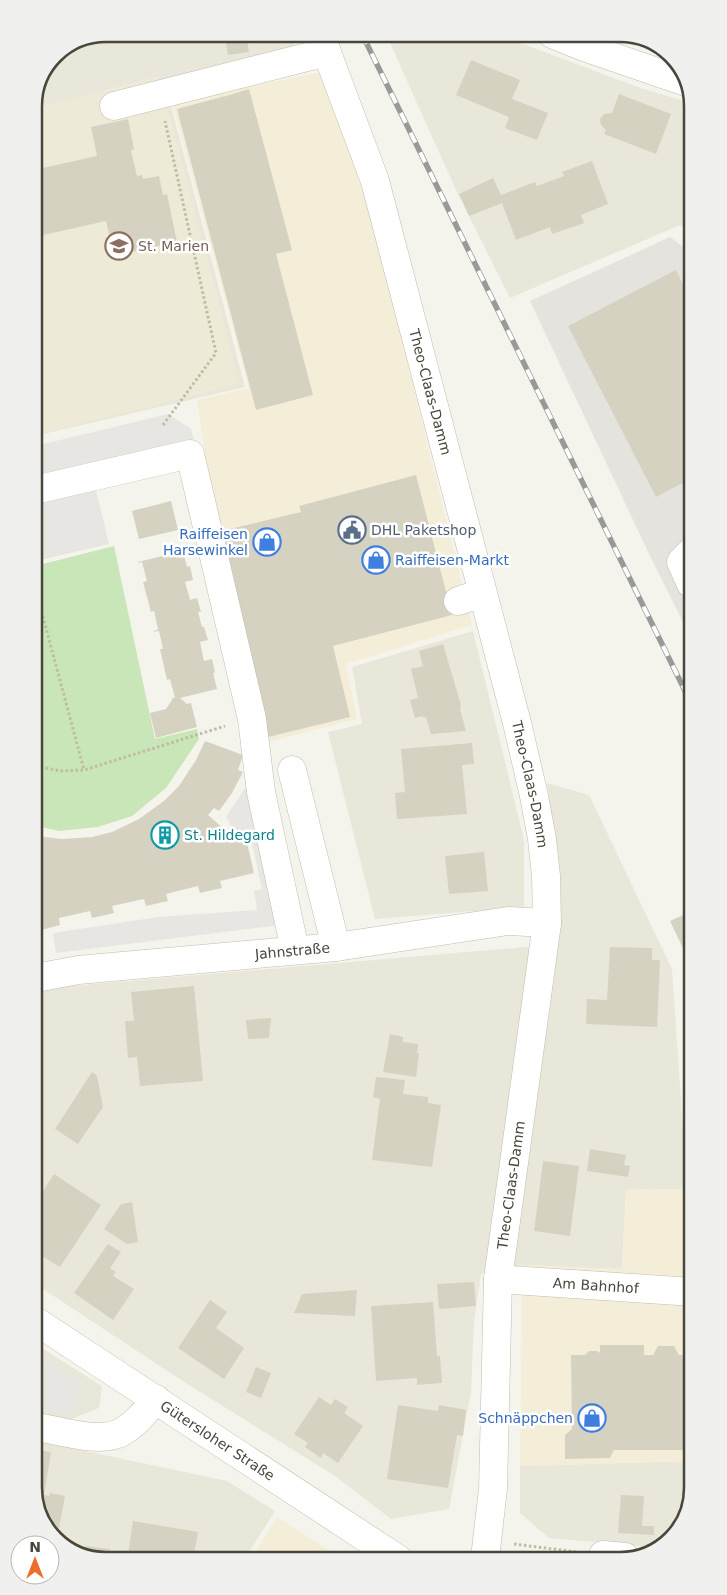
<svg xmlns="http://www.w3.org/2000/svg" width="727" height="1595" font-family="'DejaVu Sans',sans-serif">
	<rect width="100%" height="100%" fill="#f5f4ec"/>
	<!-- residential -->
	<path fill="#e8e7da" d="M107 34H295L297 40 289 54 164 79 245 387 35 436 34 102 55 55Z
		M386 34H497L643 89 689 102 690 234 680 225 510 298 456 190Z
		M473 631 524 840V907L375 919 328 732 362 724 352 667Z
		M547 783 589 795 672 969 687 1189 626 1190 622 1269 522 1265 481 1274 474 1321 471 1392 449 1509 391 1519 335 1476 178 1378 37 1285 36 989 524 947H556L561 888Z
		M37 1345 102 1386 99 1408 69 1420 37 1414Z
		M38 1441 227 1481 275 1511 244 1560 102 1561 62 1546 38 1512Z
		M693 1461V1489L678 1532 657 1548 549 1538 520 1513V1466Z"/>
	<!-- commercial -->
	<path fill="#f4eed9" d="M323 72 364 186 472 625 346 664 357 719 268 742 217 531 197 400 249 388 172 102Z
		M692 1189 693 1461 520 1466 522 1265 622 1269 626 1190Z
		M277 1517 343 1559 250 1560Z"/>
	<!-- industrial -->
	<path fill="#e5e3dd" d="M670 237 690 252 691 638 650 556 530 301Z"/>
	<!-- education -->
	<path fill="#edebd7" d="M159 76 240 384 35 435 34 108Z"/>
	<!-- green -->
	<path fill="#c8e6b7" d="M114 546 155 739 197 729 199 739 166 788 132 816 98 827 59 831 36 826 35 566Z"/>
	<!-- parking -->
	<path fill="#e7e6e2" d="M168 414 191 429 199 460 95 486 109 544 40 560 35 538V446Z
		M255 773 281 925 56 953 53 933 158 917 257 910 254 891 262 889 249 830 235 833 226 817Z
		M37 1355 83 1384 71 1415 37 1409Z"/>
	<!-- building -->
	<path fill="#d6d2c2" d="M151 34H186L187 39 174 41Z
		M220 34H246L249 52 228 55 225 37H221Z
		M471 60 520 80 512 99 548 113 537 140 505 128 509 117 456 95Z
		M249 89 292 250 276 254 313 395 256 410 177 109 222 97 221 94 223 97Z
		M619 94 671 114 656 154 604 134 606 130 601 125 600 119 604 114 612 113Z
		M128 119 134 149 131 151 137 176 142 175 143 179 159 176 163 195 167 194 177 242 114 256 106 221 39 236V239L34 240V153L38 169 97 156 91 127Z
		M592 161 608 204 581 215 584 223 552 234 550 227 516 240 502 203 469 216 459 194 493 178 501 195 535 182 537 186 564 176 562 172Z
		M676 270 690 298V479L656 497 568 326Z
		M416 475 452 615 333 646 350 717 268 737 218 532 301 512 299 506Z
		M171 501 178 530 139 539 132 511Z
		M183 551 187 567 190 566 193 580 185 582 190 600 197 598 201 612H198L202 627H204L208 640 200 642 204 661 212 659 215 672 213 673 217 689 180 698 187 704 191 703 197 727 156 738 150 713 166 709 172 700V698H175L170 679 167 680 160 649H163L159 631 153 632 158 629 154 611 151 612 143 582 147 581 142 562 138 563V562Z
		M443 644 461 705 460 709 466 731 431 734 426 717 423 718V716L415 718 410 700 418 698 411 669 423 666 419 651Z
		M205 741 243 755 238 770 243 772 232 793 219 811 214 808 208 815 233 837 245 834 254 873 220 881 222 888 200 893 198 886 166 894 168 901 146 906 144 899 112 906 114 913 92 918 90 911 59 918 60 925 38 931 36 923V836L62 839 92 837 112 832 139 819 164 801 179 786 196 760Z
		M472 743 474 764 462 765 467 814 397 819 395 793 405 792 401 749Z
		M484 852 488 891 449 894 445 856Z
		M692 911V967L670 921Z
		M610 947 652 948V960H660L657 1027 586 1024 587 999 607 1000Z
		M194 986 203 1081 140 1086 137 1057 128 1058 125 1021H134L131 992Z
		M271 1018 269 1038 248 1039 246 1020Z
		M390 1034 403 1037V1042L418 1044 417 1053H419L416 1077 383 1072Z
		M92 1072 97 1076 103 1107 78 1144 55 1129Z
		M376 1077 405 1080 403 1094 428 1097V1103L441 1105 432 1167 372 1160 380 1099 373 1097Z
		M590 1149 626 1155 624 1165 630 1166 628 1177 587 1171Z
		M543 1161 579 1166 570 1236 534 1231Z
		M54 1174 101 1205 60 1267 37 1253V1200Z
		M132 1202 138 1242 127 1244 104 1229 121 1204Z
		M108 1244 121 1252 110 1268 116 1272 113 1276 134 1289 113 1320 74 1293Z
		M474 1282 476 1306 439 1309 437 1284Z
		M357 1290 355 1316 294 1313 302 1294Z
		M210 1300 227 1312 216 1328 244 1348 224 1379 178 1348Z
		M433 1302 437 1356H440L442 1383 417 1385V1378L376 1381 371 1306Z
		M600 1345H644V1355H653L658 1346H674L679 1355H690V1352H693V1450H614L610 1458 565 1459V1435L572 1429 571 1355H585L589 1351H597L600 1353Z
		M256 1367 271 1373 261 1398 246 1392Z
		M319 1397 331 1405 335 1399 348 1407 344 1413 363 1426 338 1463 323 1453 321 1458 305 1447 308 1443 294 1434Z
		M398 1405 438 1411 439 1405 466 1410 463 1436 457 1435 448 1488 387 1479Z
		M38 1450 51 1452 44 1495 49 1496 50 1493 65 1496 57 1539 38 1512Z
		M691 1477H693V1489L688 1503Z
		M621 1495 644 1496 642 1526H654V1535L618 1533Z
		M133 1521 198 1532 193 1560 127 1561Z
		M86 1546 110 1549 108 1561H102L85 1555Z"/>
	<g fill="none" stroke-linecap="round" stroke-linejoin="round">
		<!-- minor casing -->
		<g stroke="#c0bdae" stroke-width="29">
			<g id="minor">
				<path id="s1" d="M320 34 375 181 517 723 534 796 542 839 546 876 547 923 498 1279 493 1489 485 1558"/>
				<path d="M552 34 584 47 689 83"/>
				<path d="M114 106 327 52"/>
				<path d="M35 490 190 454 252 719 261 792 295 950"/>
				<path d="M691 552 681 562 691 584"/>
				<path d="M458 601 482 593"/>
				<path d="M292 770 336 947"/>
				<path id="s2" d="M36 978 78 970 336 947 508 921 547 923"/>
				<path id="s3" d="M498 1279 693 1292"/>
				<path id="s4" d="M37 1322 398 1559"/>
				<path d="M37 1427C61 1431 101 1444 122 1432 136 1424 146 1411 156 1399"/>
				<path d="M603 1555 625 1557"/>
			</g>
		</g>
		<!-- path -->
		<path stroke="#c1bca1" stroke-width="3" stroke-dasharray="2.5 2.5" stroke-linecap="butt" d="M163 425 216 353 165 121
			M35 587 84 770
			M35 617 41 613
			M36 766 60 771 84 770 225 726
			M514 1544 577 1552"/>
		<!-- minor -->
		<use href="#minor" stroke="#fff" stroke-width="28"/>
		<!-- rail casing -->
		<g stroke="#999" stroke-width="5.5">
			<path id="rail" d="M362 34 691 703"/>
		</g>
		<!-- rail -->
		<use href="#rail" stroke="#fff" stroke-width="4" stroke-dasharray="11" stroke-linecap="butt"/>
	</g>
	<!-- icons -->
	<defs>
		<g id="school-ring" transform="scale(1.4375)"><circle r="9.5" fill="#fff" stroke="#8d6e63" stroke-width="1.5"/><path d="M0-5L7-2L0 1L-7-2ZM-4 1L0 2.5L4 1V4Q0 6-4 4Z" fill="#8d6e63"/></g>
		<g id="civic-ring" transform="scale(1.4375)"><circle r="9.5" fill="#fff" stroke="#5c6f8a" stroke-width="1.5"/><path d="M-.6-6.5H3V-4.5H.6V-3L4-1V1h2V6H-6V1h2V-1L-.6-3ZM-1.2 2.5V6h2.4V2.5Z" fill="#5c6f8a"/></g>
		<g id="shop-ring" transform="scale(1.4375)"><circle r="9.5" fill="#fff" stroke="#3f7fe0" stroke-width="1.5"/><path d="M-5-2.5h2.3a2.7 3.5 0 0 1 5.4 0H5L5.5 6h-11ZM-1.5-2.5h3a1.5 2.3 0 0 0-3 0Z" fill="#3f7fe0"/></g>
		<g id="building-ring" transform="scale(1.4375)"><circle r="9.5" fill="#fff" stroke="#0f9aa8" stroke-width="1.5"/><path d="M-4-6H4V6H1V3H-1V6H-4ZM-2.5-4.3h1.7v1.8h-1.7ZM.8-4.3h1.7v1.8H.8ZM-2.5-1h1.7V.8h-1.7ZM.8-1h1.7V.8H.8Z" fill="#0f9aa8"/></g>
	</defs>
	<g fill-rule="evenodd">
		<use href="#school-ring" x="119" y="246"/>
		<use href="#civic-ring" x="352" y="530"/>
		<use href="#shop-ring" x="267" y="542"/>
		<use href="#shop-ring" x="376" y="560"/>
		<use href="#building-ring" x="165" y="835"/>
		<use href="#shop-ring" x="592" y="1418"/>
	</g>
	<g text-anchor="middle" stroke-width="5" stroke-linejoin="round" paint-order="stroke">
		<!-- education labels -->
		<g font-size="14" fill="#785e54" stroke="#fff" text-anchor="start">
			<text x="138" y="251">St. Marien</text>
		</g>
		<!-- street labels -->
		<g font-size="14" fill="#49463a" stroke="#fff">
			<text dy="5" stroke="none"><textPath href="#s1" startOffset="375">Theo-Claas-Damm</textPath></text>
			<text dy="5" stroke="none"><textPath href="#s1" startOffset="780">Theo-Claas-Damm</textPath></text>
			<text dy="5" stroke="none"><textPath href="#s2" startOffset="258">Jahnstraße</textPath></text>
			<text transform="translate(511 1185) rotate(-82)" y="5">Theo-Claas-Damm</text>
			<text dy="5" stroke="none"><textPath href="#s3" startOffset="98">Am Bahnhof</textPath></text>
			<text dy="5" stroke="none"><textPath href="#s4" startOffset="216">Gütersloher Straße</textPath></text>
		</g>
		<!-- service labels -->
		<g font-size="14" fill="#4e5e75" stroke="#fff" text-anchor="start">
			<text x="371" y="535">DHL Paketshop</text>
		</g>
		<!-- shop labels -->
		<g font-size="14" fill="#366cbe" stroke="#fff" text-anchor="end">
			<text x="248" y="539">Raiffeisen<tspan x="248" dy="16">Harsewinkel</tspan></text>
			<text x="395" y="565" text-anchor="start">Raiffeisen-Markt</text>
			<text x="573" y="1423">Schnäppchen</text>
		</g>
		<!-- culture labels -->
		<g font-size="14" fill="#0d838f" stroke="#fff" text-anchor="start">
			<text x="184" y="840">St. Hildegard</text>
		</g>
	</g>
	<!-- crop -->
	<path d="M0 0H727V1595H0ZM106 42H620A64 64 0 0 1 684 106V1488A64 64 0 0 1 620 1552H106A64 64 0 0 1 42 1488V106A64 64 0 0 1 106 42Z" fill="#f0f0ef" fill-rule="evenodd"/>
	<path fill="none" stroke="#49463a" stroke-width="2.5" d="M106 42H620A64 64 0 0 1 684 106V1488A64 64 0 0 1 620 1552H106A64 64 0 0 1 42 1488V106A64 64 0 0 1 106 42Z"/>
	<!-- north arrow -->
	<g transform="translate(35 1560)"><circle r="24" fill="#ffffff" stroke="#b6b5b0"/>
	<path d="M0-4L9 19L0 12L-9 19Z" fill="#ec6e2b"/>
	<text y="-8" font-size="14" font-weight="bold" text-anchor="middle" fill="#49463a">N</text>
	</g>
</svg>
